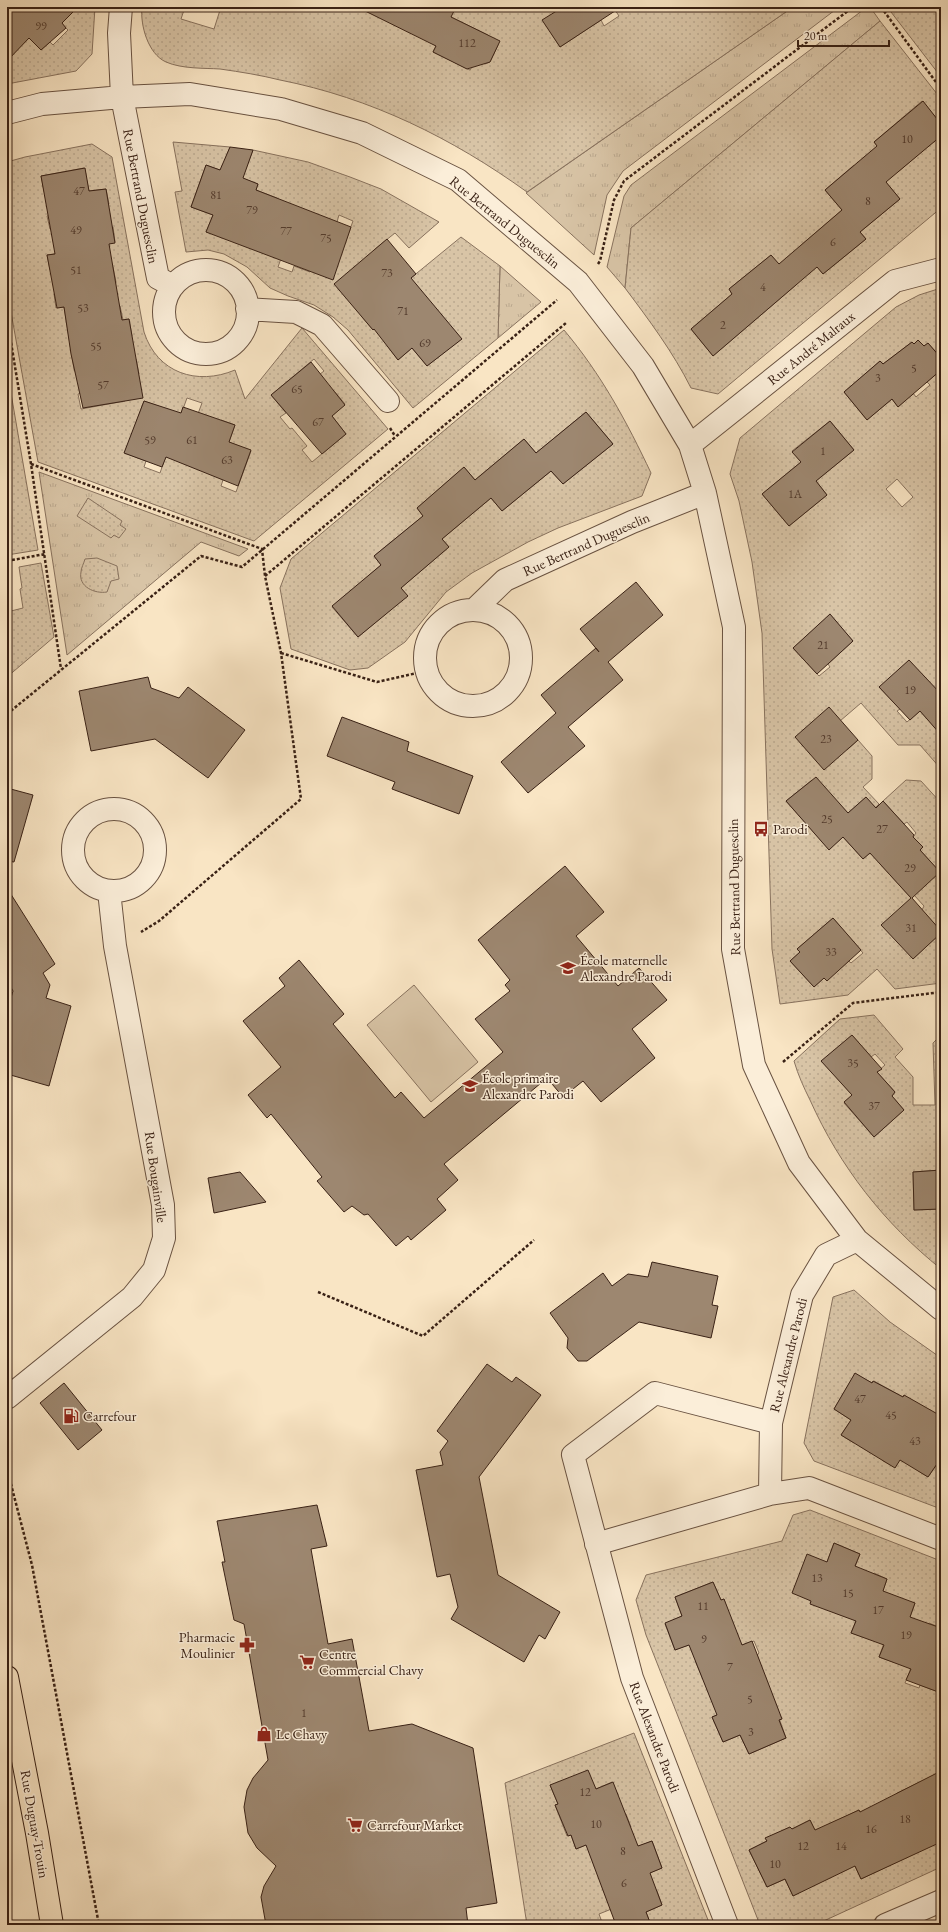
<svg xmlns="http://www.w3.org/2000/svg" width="948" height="1932" font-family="'EB Garamond',serif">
	<defs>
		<pattern id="grass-tufts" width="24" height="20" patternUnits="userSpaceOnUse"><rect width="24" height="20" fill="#d8c4a6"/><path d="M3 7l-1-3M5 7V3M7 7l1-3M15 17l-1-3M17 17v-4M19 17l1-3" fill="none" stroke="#baa88e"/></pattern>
		<pattern id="park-dots" width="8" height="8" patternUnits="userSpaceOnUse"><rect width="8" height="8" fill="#d8c4a6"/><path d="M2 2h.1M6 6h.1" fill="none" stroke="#baa88e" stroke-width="1.8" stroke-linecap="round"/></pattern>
	</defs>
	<rect width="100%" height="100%" fill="#f9e5c4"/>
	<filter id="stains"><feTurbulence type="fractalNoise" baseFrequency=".005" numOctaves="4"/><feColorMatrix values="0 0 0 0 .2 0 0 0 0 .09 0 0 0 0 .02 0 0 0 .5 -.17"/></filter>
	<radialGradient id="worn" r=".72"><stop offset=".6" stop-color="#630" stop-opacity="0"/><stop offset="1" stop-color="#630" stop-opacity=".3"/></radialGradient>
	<!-- grass -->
	<path fill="url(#grass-tufts)" stroke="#88725e" d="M793 7H839L623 171 607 195 594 255 526 193Z
		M867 7H870L880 21 631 228 625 288 607 267 624 196 631 185Z
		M500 266 541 302 498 338Z
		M39 472 248 549 239 556 201 542 67 655Z"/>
	<!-- park -->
	<path fill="url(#park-dots)" stroke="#88725e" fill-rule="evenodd" d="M78 7H95L92 54 76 71 7 84V55L14 53 29 38 41 50 50 42 53 45 68 30 58 20Z
		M142 7H185L181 19 214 29 221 7H381L436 46 433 52 470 70 476 60 485 64 490 62 498 45 488 35 451 17 452 7H563L543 20 560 47 601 20 604 26 619 16 613 7H793L527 192C452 138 371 98 280 80 260 75 241 72 220 69 204 68 182 69 166 62 148 54 140 25 142 7Z
		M896 7H941V77L891 12Z
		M880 21 941 99V124L922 101 874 142 899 171 941 135V208L718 394 691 388C673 352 649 320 625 288L631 228ZM854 165 866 179 876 171 900 199 860 232 866 239 823 274 800 246 842 210 825 190ZM771 255 796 285 713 356 691 329 732 294 729 289Z
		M173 142 230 147 225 160 246 168 253 150 308 162 350 177 381 189 439 222 409 248 395 233 375 249 363 318 373 330 387 318 389 348 398 360 412 348 427 366 461 339 406 282 461 237 500 266 498 338 413 408 348 330 333 317 314 305 288 296 270 288 247 267 224 254 208 250 186 252 175 192 182 191ZM206 165 258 184 256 190 277 198V200L337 222 339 215 353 221 338 262 317 254 310 272 294 266 292 272 278 267 284 250 206 232 213 215 191 207Z
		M92 144 112 157 144 332C157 373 197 386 235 370L245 399 302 328 388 429 254 541 38 462 7 290V162L25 157ZM84 168 89 191 106 189 109 204 92 207 96 230 113 227 115 242 92 247 113 267 116 282 109 307 120 306 123 320 129 319 132 336 115 339 119 361 136 359 139 374 122 378 125 401 81 409 78 394 85 392 74 369 64 307 56 308 54 294 60 293 56 269 50 270 47 255 61 253 57 229H50L47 216 55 214 44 191 41 176ZM314 359 324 371 310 382 325 400 335 392 345 404 332 416 346 434 312 462 302 450 307 446 292 428 290 429 280 417 286 413 271 395ZM187 398 202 403 196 419 218 428 221 420 235 425 229 442 251 451 236 492 221 486 223 480 168 450 160 473 144 467 146 461 125 453 144 401 158 406 175 431Z
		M941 288V358L928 343 924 346 914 344 912 342 883 364 880 361 844 392 867 420 892 399 898 407 913 393 916 397 930 385 927 382 941 370V692L879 687 900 709 897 711 907 722 920 711 931 723 941 729V769L920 745H898L861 703 840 721 847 750 858 740 872 756V779L863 787 879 804 875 808 866 797 848 813C837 801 823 793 812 780L786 801 829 849 843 837 863 859 873 850 881 865 911 898 913 959 941 933V983L895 989 877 969 848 995 780 1004 772 949 762 633 752 562 739 501 730 474 740 438 896 307 919 295ZM830 421 854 450 816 481 827 495 789 526 762 494 801 462 792 451ZM897 479 913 497 902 507 886 489ZM830 615 853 641 828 664 830 667 819 676 793 648ZM833 918 863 953 851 963 849 961 827 980 824 978 814 987 790 961 800 952 797 949Z
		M564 330C601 374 627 422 651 473L642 496 558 528 528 542 472 573 446 592 405 642 368 668 350 670 291 649 280 588 291 559ZM586 412 613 444 563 484 551 471 502 511 491 498 442 539 449 547 401 588 407 596 358 637 332 607 381 565 374 556 423 516 417 508 464 467 475 480 524 439 536 453Z
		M7 370 38 550 7 555Z
		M88 498 122 521 120 525 126 529 119 538 114 535 111 538 77 516Z
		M97 558 117 566 119 579 111 581 107 592C95 594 78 587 81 572 81 568 84 563 85 559Z
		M41 563 54 637 7 677V612L23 608 20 589 22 588 19 567Z
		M906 780 921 781 941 803V931L922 910 924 906 914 895 940 872 920 850 923 847 913 837 916 833 907 822 904 824 883 801Z
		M874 1015 903 1049 895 1057 913 1077V1105H935L933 1043 941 1035V1170L913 1172 914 1210 941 1209V1269C884 1223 840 1167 810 1100 804 1088 798 1075 794 1061L840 1019ZM852 1035 871 1057 875 1054 885 1065 877 1072 895 1092 892 1096 904 1110 874 1137 844 1103 852 1095 822 1061Z
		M854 1290 890 1322 941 1358V1424L904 1395 903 1397 874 1381 872 1383 855 1374 834 1409 851 1420 841 1435 854 1443 866 1423 883 1461 895 1467 905 1452 917 1470 928 1477 938 1463 941 1464V1509L814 1461 804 1443 833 1297Z
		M810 1510 941 1561V1628L929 1623 927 1627 909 1620 915 1603 881 1596 887 1579 874 1573 872 1578 853 1572 860 1554 834 1543 827 1562 857 1618 851 1633 884 1643 879 1657 893 1662 912 1666 905 1683 919 1688 920 1685 939 1692 941 1688V1767L939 1768 941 1772 897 1793 898 1796 861 1813 859 1810 834 1822 816 1833 810 1820 792 1829 790 1827 766 1839 767 1841 749 1850 767 1887 785 1879 793 1896 853 1862 861 1879 941 1841V1867L815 1925H760L646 1635 636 1600 646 1575 782 1541 793 1515ZM713 1582 721 1600 724 1599 739 1646 754 1641 759 1653 757 1655 786 1738 749 1754 740 1735 723 1742 712 1717 730 1709 718 1670 702 1677 696 1663 693 1643 675 1650 665 1624 682 1616 675 1597Z
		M634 1733 710 1925H651L646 1912 662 1905 657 1891 644 1875 662 1868 652 1841 634 1848 626 1829 631 1827 626 1814 601 1802 618 1795 612 1782 596 1789 550 1785 558 1804 555 1805 567 1836 571 1835 576 1849 588 1844 614 1908 599 1914 603 1925H527L505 1783Z"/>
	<!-- pitch -->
	<path fill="#d8c4a6" stroke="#88725e" d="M414 985 478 1062 431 1102 367 1025Z"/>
	<!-- building -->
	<path fill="#9d8770" stroke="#392115" d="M7 7H78L62 23 66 28 41 50 29 38 7 61Z
		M357 7H456L451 17 500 41 490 62 467 69 433 52 436 46Z
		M563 7H621L560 47 542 20Z
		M923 101 941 124V136L886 182 900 199 860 232 866 239 823 274 817 267 713 356 691 329 732 294 729 289 771 255 779 264 842 210 825 190 877 146 874 142Z
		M230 147 253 150 243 178 258 184 256 190 351 227 333 280 206 232 213 215 191 207 206 165 220 170Z
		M85 168 89 191 106 189 115 243 109 244 122 320 129 319 143 398 83 408 71 354 64 307 57 308 47 255 55 254 41 176Z
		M387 239 416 274 411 278 462 339 427 366 412 348 398 360 374 329 373 330 334 284Z
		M918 340 924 346 928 343 941 358V370L898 407 892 399 867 420 844 392 880 361 883 364 912 342 914 344Z
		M311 362 345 405 332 416 346 434 322 454 271 395Z
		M144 401 181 413 183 407 235 425 229 442 251 450 238 486 166 457 162 467 124 453Z
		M586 412 613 444 563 484 551 471 502 511 491 498 442 539 449 547 401 588 408 596 358 637 332 606 381 565 374 556 423 516 417 508 464 467 475 480 524 439 536 453Z
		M830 421 854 450 816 481 827 495 789 526 762 494 801 462 792 452Z
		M636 582 663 615 608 662 623 680 568 727 585 746 528 793 501 762 556 713 541 695 596 648 599 652 580 629Z
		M830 614 853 641 817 674 793 648Z
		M909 660 941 694V735L920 711 910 720 879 687Z
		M148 677 151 688 179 698 188 687 245 730 208 778 155 739 91 751 79 691Z
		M829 707 858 740 824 770 795 737Z
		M342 717 409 742 407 751 473 776 459 814 392 789 395 782 327 756Z
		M816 777 848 813 866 797 876 808 883 801 914 835 913 837 923 847 920 850 940 872 912 898 941 931V933L913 959 881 925 911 898 870 853 863 859 843 837 829 850 786 801Z
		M7 788 33 795 14 862 7 861Z
		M565 866 604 912 576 936 618 986 639 968 667 1000 632 1029 655 1058 601 1102 583 1081 563 1097 547 1078 444 1164 458 1180 437 1199 446 1210 411 1240 408 1236 396 1246 368 1214 364 1215 352 1206 344 1212 317 1181 322 1177 271 1114 267 1118 248 1095 281 1067 243 1021 285 986 279 978 299 960 344 1014 333 1024 395 1098 401 1092 424 1118 503 1052 475 1019 510 991 505 985 510 980 478 940Z
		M7 888 55 964 43 973 50 985 46 998 71 1006 49 1086 7 1074V1011L13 991 7 980Z
		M833 918 861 950 827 981 824 978 814 987 790 961 800 952 797 949Z
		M852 1035 882 1069 877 1072 895 1092 892 1096 904 1110 874 1137 844 1102 852 1095 821 1061Z
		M941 1170V1209L914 1210 913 1172Z
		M240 1172 266 1202 214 1213 208 1178Z
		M652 1262 718 1276 712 1305 718 1306 711 1338 639 1322 587 1361H578L567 1348 568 1338 550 1313 603 1273 612 1286 628 1274 648 1277Z
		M487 1364 512 1382 516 1377 541 1395 479 1477 498 1575 560 1612 545 1639 539 1635 524 1662 451 1619 458 1607 450 1574 437 1577 416 1470 443 1465 440 1452 448 1441 437 1431Z
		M855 1373 872 1383 873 1381 903 1397 904 1395 941 1416V1458L928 1477 900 1460 895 1468 841 1435 851 1420 834 1409Z
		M64 1383 102 1430 78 1450 40 1403Z
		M317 1505 327 1546 311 1549 328 1644 352 1639 369 1731 412 1724 473 1748 497 1903 466 1908 468 1925H266L261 1897 264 1886 276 1866 257 1848 248 1833 244 1807 247 1790 253 1778 268 1760 244 1624 234 1620 222 1562H225L217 1521Z
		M834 1543 860 1554 855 1566 887 1579 883 1591 915 1603 910 1617 941 1628V1693L906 1680 911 1669 879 1657 884 1645 851 1633 856 1621 810 1604 811 1601 792 1593 807 1554 827 1562Z
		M713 1582 721 1600 724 1599 742 1645 752 1641 782 1719 779 1720 786 1738 749 1754 740 1735 723 1742 712 1717 717 1715 689 1645 675 1650 665 1623 682 1616 675 1597Z
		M588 1770 596 1789 613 1782 638 1846 652 1841 662 1868 650 1873 662 1905 646 1912 651 1925H616L586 1845 576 1849 571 1835 568 1836 555 1805 558 1804 550 1785Z
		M941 1771V1842L861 1879 855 1866 793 1896 785 1879 767 1887 749 1850 767 1841 765 1838 790 1827 792 1829 810 1820 815 1830 859 1810 860 1812Z"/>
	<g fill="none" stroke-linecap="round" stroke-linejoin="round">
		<!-- minor casing -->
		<g stroke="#695241" stroke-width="24">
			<path id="minor" d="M121 7 119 33 122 97 158 278 173 286
				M7 113 42 104 122 97 190 94 281 109 362 133 458 180 578 282 643 366 690 445 705 493 734 627 733 949 754 1065 799 1163 857 1240 941 1309
				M164 312a42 42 0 1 1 84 0a42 42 0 1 1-84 0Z
				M247 309 296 312 322 325 388 401
				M690 445 895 281 941 269
				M475 609 505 580 632 522 705 493
				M425 658a48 48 0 1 1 96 0a48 48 0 1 1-96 0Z
				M73 850a41 41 0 1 1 82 0a41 41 0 1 1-82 0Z
				M7 1398 132 1297 154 1270 164 1238 163 1205 115 946 109 891
				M770 1494 809 1488 941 1539
				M596 1544 770 1494 771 1423 802 1295 826 1255 857 1240
				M727 1925 632 1678 573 1455 655 1393 771 1423
				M885 1925 941 1901"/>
		</g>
		<!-- major casing -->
		<g stroke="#392115" stroke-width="24">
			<path id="major" d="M7 1677 37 1833 52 1925"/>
		</g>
		<!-- path -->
		<path stroke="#392115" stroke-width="2.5" stroke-dasharray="3 2" stroke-linecap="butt" d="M881 7 941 89
			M598 264 600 261 614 200 624 181 853 7
			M7 318 31 464 61 669
			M390 428 395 436
			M31 464 262 549 265 576 281 653 301 799 159 921 141 932
			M7 561 45 554
			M265 576 566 323
			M281 653 377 682 426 671
			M7 714 201 556 242 567 557 300
			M783 1062 853 1003 941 992
			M318 1292 423 1336 534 1240
			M7 1469 32 1565 99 1925"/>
		<!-- minor -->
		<use href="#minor" stroke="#fbeed9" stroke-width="22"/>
		<!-- major -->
		<use href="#major" stroke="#f9e5c4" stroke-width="22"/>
	</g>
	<!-- icons -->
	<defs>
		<g id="bus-bare" transform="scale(1.2)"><path d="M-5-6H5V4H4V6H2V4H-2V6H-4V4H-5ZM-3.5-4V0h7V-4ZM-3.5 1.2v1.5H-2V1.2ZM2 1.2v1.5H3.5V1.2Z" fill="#8f2418" stroke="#fbeed9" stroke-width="2.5" paint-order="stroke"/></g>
		<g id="school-bare" transform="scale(1.2)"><path d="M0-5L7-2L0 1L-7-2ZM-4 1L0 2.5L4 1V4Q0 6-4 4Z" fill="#8f2418" stroke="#fbeed9" stroke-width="2.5" paint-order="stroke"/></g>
		<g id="fuel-bare" transform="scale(1.2)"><path d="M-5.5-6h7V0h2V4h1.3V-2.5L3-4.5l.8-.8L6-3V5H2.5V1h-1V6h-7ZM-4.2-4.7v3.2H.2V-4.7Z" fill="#8f2418" stroke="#fbeed9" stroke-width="2.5" paint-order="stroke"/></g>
		<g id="pharmacy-bare" transform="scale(1.2)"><path d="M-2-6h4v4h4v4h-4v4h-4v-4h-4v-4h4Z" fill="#8f2418" stroke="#fbeed9" stroke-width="2.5" paint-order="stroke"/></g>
		<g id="supermarket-bare" transform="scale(1.2)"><path d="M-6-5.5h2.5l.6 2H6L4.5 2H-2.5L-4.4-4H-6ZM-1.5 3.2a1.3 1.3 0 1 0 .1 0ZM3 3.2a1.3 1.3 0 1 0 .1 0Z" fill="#8f2418" stroke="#fbeed9" stroke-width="2.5" paint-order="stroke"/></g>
		<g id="shop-bare" transform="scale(1.2)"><path d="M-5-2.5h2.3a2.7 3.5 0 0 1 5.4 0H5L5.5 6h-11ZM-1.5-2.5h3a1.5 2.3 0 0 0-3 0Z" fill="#8f2418" stroke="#fbeed9" stroke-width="2.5" paint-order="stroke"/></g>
	</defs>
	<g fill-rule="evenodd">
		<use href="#bus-bare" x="761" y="829"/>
		<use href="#school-bare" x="568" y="968"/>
		<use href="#school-bare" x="470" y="1086"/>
		<use href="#fuel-bare" x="71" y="1416"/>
		<use href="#pharmacy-bare" x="247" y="1645"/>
		<use href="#supermarket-bare" x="307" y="1662"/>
		<use href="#shop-bare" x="264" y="1734"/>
		<use href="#supermarket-bare" x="355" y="1825"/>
	</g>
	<g text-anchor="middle" stroke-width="3" stroke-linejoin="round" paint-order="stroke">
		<!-- number labels -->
		<g font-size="12" fill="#523a2c">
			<text x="41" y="30">99</text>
			<text x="467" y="47">112</text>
			<text x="907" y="143">10</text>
			<text x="79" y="195">47</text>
			<text x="216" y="199">81</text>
			<text x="868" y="205">8</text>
			<text x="252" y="214">79</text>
			<text x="76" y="234">49</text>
			<text x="286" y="235">77</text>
			<text x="326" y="242">75</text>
			<text x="833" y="246">6</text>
			<text x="76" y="274">51</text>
			<text x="387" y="277">73</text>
			<text x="763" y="291">4</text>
			<text x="83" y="312">53</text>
			<text x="403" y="315">71</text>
			<text x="723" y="329">2</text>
			<text x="425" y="347">69</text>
			<text x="96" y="350">55</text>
			<text x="914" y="372">5</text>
			<text x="878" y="382">3</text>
			<text x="103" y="389">57</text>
			<text x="297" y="393">65</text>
			<text x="318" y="426">67</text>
			<text x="150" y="444">59</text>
			<text x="192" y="444">61</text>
			<text x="823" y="455">1</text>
			<text x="227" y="464">63</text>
			<text x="795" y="498">1A</text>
			<text x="823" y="649">21</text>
			<text x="910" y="694">19</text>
			<text x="826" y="743">23</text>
			<text x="827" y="823">25</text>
			<text x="882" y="833">27</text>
			<text x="910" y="872">29</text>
			<text x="911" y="932">31</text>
			<text x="831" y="956">33</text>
			<text x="853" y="1067">35</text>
			<text x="874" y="1110">37</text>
			<text x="860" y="1403">47</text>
			<text x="891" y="1419">45</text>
			<text x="915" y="1445">43</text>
			<text x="817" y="1582">13</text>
			<text x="848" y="1597">15</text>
			<text x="703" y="1610">11</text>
			<text x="878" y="1614">17</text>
			<text x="906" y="1639">19</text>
			<text x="704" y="1643">9</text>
			<text x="730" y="1671">7</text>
			<text x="750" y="1703">5</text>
			<text x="304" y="1717">1</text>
			<text x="751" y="1736">3</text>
			<text x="585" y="1796">12</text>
			<text x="905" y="1823">18</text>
			<text x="596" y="1828">10</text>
			<text x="871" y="1833">16</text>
			<text x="803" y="1850">12</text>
			<text x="841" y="1850">14</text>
			<text x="623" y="1855">8</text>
			<text x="775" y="1868">10</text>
			<text x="624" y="1887">6</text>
		</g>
		<!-- street labels -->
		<g font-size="14" fill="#392115" stroke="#fbeed9">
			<text transform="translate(141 196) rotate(79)" y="5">Rue Bertrand Duguesclin</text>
			<text transform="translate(505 222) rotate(39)" y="5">Rue Bertrand Duguesclin</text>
			<text transform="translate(811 348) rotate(-39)" y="5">Rue André Malraux</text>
			<text transform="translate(586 544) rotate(-24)" y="5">Rue Bertrand Duguesclin</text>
			<text transform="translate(734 887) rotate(-91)" y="5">Rue Bertrand Duguesclin</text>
			<text transform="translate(156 1177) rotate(82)" y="5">Rue Bougainville</text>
			<text transform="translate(788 1355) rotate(-76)" y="5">Rue Alexandre Parodi</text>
			<text transform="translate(655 1737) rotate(69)" y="5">Rue Alexandre Parodi</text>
			<text transform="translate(35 1824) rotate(80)" y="5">Rue Duguay-Trouin</text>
		</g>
		<!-- poi labels -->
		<g font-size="14" fill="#392115" stroke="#fbeed9" text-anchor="start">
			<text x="773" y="834">Parodi</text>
			<text x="580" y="965">École maternelle<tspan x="580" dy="16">Alexandre Parodi</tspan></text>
			<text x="482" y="1083">École primaire<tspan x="482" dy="16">Alexandre Parodi</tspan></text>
			<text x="83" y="1421">Carrefour</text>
			<text x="235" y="1642" text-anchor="end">Pharmacie<tspan x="235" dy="16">Moulinier</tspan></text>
			<text x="319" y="1659">Centre<tspan x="319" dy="16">Commercial Chavy</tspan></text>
			<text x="276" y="1739">Le Chavy</text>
			<text x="367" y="1830">Carrefour Market</text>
		</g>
	</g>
	<!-- margin -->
	<rect width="948" height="1932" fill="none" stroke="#f9e5c4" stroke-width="24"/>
	<rect x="8" y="8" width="932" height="1916" fill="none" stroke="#392115" stroke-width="2"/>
	<rect x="12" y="12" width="924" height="1908" fill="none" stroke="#392115"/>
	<!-- scale -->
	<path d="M798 40v6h91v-6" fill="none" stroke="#392115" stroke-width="2"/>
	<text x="804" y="40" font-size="12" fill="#392115" stroke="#fbeed9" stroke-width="3" paint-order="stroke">20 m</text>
	<rect width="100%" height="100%" filter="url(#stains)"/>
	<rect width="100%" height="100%" fill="url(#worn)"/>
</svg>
